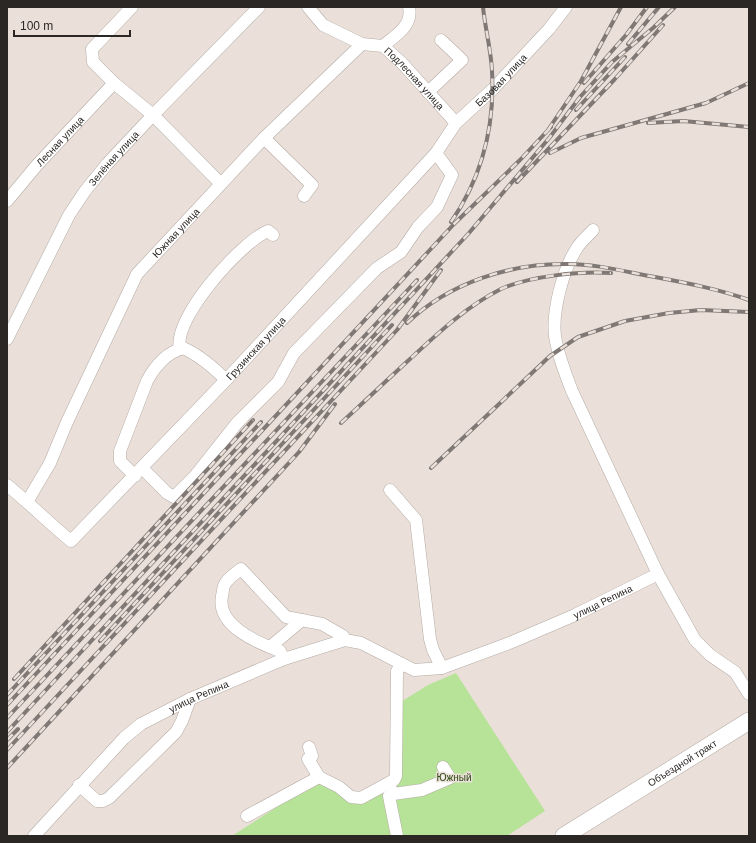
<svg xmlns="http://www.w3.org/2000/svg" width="756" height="843" font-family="Arial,sans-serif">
	<rect width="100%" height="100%" fill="#eadfd9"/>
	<!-- green -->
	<path fill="#b6e397" d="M456 673 545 811 507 836H232L322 778 351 797 394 780 399 703 428 685Z"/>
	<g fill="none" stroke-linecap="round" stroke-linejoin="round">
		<!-- minor casing -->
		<g stroke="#b5aba5" stroke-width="13">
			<g id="minor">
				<path d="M132 7 92 49 93 62 114 83 153 115 220 183"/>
				<path id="s1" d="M308 7 323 25 362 44 383 46 402 63 456 123"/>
				<path d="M383 46C396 35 413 26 409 7"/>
				<path d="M428 92 462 60 441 40"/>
				<path d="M264 138 312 185 304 196"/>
				<path id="s2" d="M7 201 37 165 114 83"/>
				<path d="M593 230C588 236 581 241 577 248 563 269 552 311 555 336 558 355 565 373 572 391L658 574"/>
				<path id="s3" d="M7 339 69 215 85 191 107 164 153 115 259 7"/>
				<path d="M180 349C172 319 241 242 268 231L273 235"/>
				<path d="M142 468 167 493 174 497 195 476 237 423 278 382 294 353 377 268 401 252 418 227 437 207 452 175 436 153"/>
				<path d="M135 476 120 461V451L147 381C155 366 166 353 183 348 199 355 213 367 226 380"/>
				<path id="s4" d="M7 485C29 503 49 523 71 541L226 380 436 153 456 123 493 89 549 29 566 7"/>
				<path d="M390 490 416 520 430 639 433 650 442 668"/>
				<path id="s5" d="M27 502 50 463 67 422 137 274 264 138 362 44"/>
				<path d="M270 647 302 620"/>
				<path d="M284 659 280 651C258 643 216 626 222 596 223 592 223 586 225 584 228 578 236 573 241 569L286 617 322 624 343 636 345 640"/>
				<path d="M309 747 312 756 308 759 319 777"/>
				<path d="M79 785 97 801H103L109 798 176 732 182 721 190 699"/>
				<path d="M391 789 393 794 389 796 397 836"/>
				<path d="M393 794 422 790 450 778 443 767"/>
				<path d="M247 816 319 777 339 787 351 797 361 798 394 780 396 776 397 671 402 664"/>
				<path id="s6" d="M34 836 124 738 141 724 190 699 284 659 345 640 361 643 414 670 442 668 512 642 575 615 658 574 695 640 710 655 735 672 749 694"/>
			</g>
		</g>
		<!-- highway casing -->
		<g stroke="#b5aba5" stroke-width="18">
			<g id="highway">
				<path id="s7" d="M564 836 749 721"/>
			</g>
		</g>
		<!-- minor -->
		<use href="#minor" stroke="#fff" stroke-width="12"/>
		<!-- highway -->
		<use href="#highway" stroke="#fff" stroke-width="17"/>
		<!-- rail casing -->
		<g stroke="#7f7874" stroke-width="4">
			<path id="rail" d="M628 44 659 7
				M584 83 626 35 647 7
				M576 110 625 57
				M648 123 683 121 749 127
				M548 130 581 81 621 7
				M550 153 581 138 706 103 749 83
				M517 182 614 80 663 25
				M451 222C482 177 495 125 492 71 491 49 485 28 483 7
				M407 323C449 283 510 263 568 264 597 264 626 272 655 277 687 283 718 289 749 300
				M341 423C364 402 387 380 410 359 438 333 467 306 501 289 530 276 580 271 611 273
				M431 468 550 356 578 337 625 321 669 313 701 310 749 312
				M100 641 392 325
				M14 679 253 420
				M7 695 261 422
				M7 705 454 224 520 160 551 127
				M7 718 417 280
				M7 732 469 233 550 137 580 97 612 62 653 28 675 7
				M7 740 18 729
				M7 750 397 330 441 270
				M7 768 299 452 335 404"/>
		</g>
		<!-- rail -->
		<use href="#rail" stroke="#eadfd9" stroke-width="2.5" stroke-dasharray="8" stroke-linecap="butt"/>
	</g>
	<g text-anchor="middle" stroke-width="3" stroke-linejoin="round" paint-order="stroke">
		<!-- street labels -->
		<g font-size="10" fill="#2b2725" stroke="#eadfd9">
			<text dy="4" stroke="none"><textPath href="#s1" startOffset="133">Подлесная улица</textPath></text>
			<text dy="4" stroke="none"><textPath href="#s4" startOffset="716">Базовая улица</textPath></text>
			<text dy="4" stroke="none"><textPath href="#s2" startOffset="80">Лесная улица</textPath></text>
			<text dy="4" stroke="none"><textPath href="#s3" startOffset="211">Зелёная улица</textPath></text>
			<text dy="4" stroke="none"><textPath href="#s5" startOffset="310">Южная улица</textPath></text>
			<text dy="4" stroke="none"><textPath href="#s4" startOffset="352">Грузинская улица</textPath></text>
			<text dy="4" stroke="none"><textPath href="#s6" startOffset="654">улица Репина</textPath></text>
			<text dy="4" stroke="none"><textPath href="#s6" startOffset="219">улица Репина</textPath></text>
			<text dy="4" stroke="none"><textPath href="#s7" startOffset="139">Объездной тракт</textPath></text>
		</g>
		<!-- park labels -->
		<g font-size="10" fill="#2c4913" stroke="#eadfd9">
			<text x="454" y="781">Южный</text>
		</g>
	</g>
	<!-- border -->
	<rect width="756" height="843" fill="none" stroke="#2b2725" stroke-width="16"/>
	<!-- scale -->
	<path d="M14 30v6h116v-6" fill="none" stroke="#2b2725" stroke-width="2"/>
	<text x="20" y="30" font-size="12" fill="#2b2725" stroke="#eadfd9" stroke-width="3" paint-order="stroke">100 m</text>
</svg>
